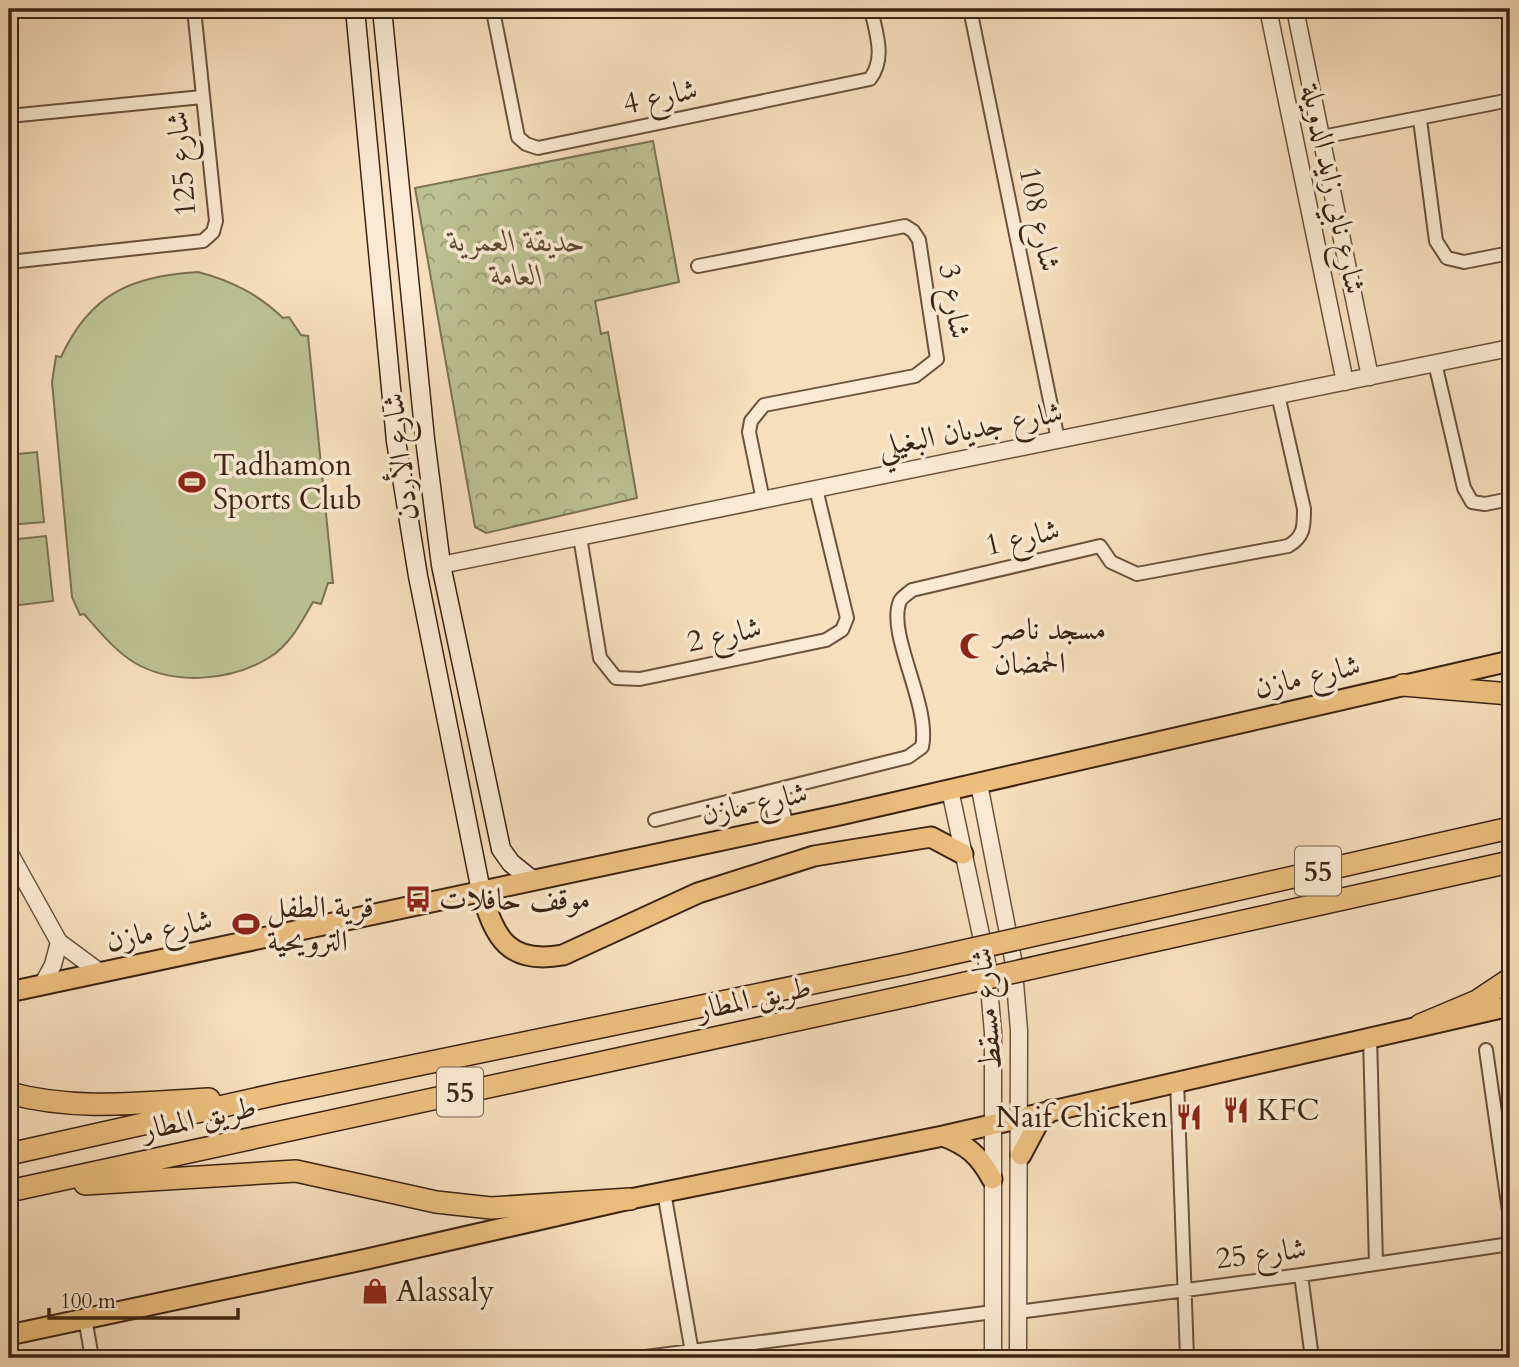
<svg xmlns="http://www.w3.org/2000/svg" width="1519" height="1367" font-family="Cardo,Amiri,serif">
	<defs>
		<pattern id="park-crowns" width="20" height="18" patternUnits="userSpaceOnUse" patternTransform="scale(1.75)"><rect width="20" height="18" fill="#bcc191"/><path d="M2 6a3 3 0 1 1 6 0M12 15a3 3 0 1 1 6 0" fill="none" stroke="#9a9c75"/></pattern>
	</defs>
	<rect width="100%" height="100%" fill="#f7debc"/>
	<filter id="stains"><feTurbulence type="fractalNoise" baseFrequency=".00286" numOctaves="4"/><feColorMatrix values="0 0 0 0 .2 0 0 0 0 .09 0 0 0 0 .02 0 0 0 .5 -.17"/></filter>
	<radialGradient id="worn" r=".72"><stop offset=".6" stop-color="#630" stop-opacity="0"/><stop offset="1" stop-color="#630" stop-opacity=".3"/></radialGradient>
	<!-- green -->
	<path fill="#bcc191" stroke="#7c7252" stroke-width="2" d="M198 272C232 281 258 294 283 318L289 317 301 335 308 336 333 583H328L321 604 313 602C302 621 290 645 270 657 232 681 175 686 135 663 115 651 99 631 84 614L80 615 72 597 52 382 56 356 61 357C90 294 131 276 198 272Z
		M37 452 44 522 9 525V455Z
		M46 536 53 601 12 606 9 540Z"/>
	<!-- park -->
	<path fill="url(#park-crowns)" stroke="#7c7252" stroke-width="2" d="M653 141 679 282 595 301 601 334 608 332 637 498 486 533 475 527 415 188Z"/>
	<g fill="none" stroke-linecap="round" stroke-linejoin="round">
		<!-- minor casing -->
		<g stroke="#6c523d" stroke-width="16">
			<path id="minor" d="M496 9 494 16 518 137 526 144 538 148 870 79C886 58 876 33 871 9
				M970 9 1058 440
				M9 116 202 97
				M1420 120 1436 241 1447 258 1464 262 1510 253
				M1322 137 1510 100
				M9 262 203 241 213 232 216 221 194 9
				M698 266 905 226 913 231 919 240 937 359 915 376 764 405 751 421 749 432 763 500
				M1435 363 1464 488 1472 502 1485 504 1510 499
				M580 537 600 658 616 678 640 679 826 640 842 630 847 618 816 489
				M778 790 787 826
				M769 792 777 829
				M655 820 908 757 922 747C931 705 886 634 900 601 902 597 909 593 912 590L1100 546 1111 562 1137 574 1288 546C1304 537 1304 527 1304 509L1278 395
				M1370 1037 1376 1264
				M1486 1050 1510 1218
				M1177 1080 1187 1358
				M664 1192 693 1358
				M1301 1275 1312 1358
				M1018 1312 1301 1275 1510 1244
				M85 1318 92 1358
				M638 1358 993 1312"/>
		</g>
		<!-- tertiary casing -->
		<g stroke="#6c523d" stroke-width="19">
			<path id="tertiary" d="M1268 9 1345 382
				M1295 9 1370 377
				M441 565 1510 348
				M979 784 1013 959 1019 1030 1018 1358
				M950 790 987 963 993 1033V1358
				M9 852 59 942 101 973
				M42 985 53 965 59 942"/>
		</g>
		<!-- secondary casing -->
		<g stroke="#3d2313" stroke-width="21">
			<path id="secondary" d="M355 9 396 441 418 576 481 891
				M382 9 425 439 441 565 501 849 511 863 532 880"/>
		</g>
		<!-- primary casing -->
		<g stroke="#3d2313" stroke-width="23">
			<path id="primary" d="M481 891C495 938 508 965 563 955L698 893 814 856 931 837 963 854
				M9 992 840 815 1510 661
				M943 1136C967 1145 979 1155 992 1179
				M1021 1155 1038 1123 1051 1110
				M9 1335 367 1259 630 1199 943 1136 1510 1006"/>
		</g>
		<!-- trunk casing -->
		<g stroke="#3d2313" stroke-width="24">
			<path id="trunk" d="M1403 685 1510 694
				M1125 915 1510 828
				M1126 947 1510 862
				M1420 1025 1477 1001 1510 979
				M9 1093C75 1111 140 1103 209 1099
				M9 1154 277 1094 905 964
				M85 1184 296 1171 436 1202 491 1208 630 1199
				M9 1191 912 995"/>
		</g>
		<!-- minor -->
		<use href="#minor" stroke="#faead3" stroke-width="12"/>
		<!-- tertiary -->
		<use href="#tertiary" stroke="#faead3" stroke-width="16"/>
		<!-- secondary -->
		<use href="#secondary" stroke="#faead3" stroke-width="18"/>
		<!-- primary -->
		<use href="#primary" stroke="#ecbf7e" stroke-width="19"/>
		<!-- trunk -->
		<use href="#trunk" stroke="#ecbf7e" stroke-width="21"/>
		<!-- trunk-bridge casing -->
		<g stroke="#3d2313" stroke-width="24" stroke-linecap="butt">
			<path id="trunk-bridge" d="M905 964 1125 915
				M912 995 1126 947"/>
		</g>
		<!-- trunk-bridge -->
		<use href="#trunk-bridge" stroke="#ecbf7e" stroke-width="21"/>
	</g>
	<!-- icons -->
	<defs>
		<g id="stadium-bare" transform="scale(2.1)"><path d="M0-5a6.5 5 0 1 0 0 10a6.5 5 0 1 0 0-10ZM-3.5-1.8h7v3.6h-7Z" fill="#8f2418" stroke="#faead3" stroke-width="2.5" paint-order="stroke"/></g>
		<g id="mosque-bare" transform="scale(2.1)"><path d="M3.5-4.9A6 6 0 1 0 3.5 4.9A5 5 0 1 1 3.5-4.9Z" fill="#8f2418" stroke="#faead3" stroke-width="2.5" paint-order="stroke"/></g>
		<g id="bus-bare" transform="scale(2.1)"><path d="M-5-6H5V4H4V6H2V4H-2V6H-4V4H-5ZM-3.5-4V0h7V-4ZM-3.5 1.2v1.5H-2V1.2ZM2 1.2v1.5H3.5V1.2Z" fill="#8f2418" stroke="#faead3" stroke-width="2.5" paint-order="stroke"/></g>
		<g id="restaurant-bare" transform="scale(2.1)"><path d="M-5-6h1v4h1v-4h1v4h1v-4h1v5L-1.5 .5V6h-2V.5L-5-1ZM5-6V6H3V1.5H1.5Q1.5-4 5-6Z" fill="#8f2418" stroke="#faead3" stroke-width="2.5" paint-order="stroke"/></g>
		<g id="shop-bare" transform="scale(2.1)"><path d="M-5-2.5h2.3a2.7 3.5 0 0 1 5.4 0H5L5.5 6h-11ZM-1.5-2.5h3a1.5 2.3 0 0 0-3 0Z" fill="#8f2418" stroke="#faead3" stroke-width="2.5" paint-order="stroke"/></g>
	</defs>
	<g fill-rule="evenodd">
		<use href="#stadium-bare" x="192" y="482"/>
		<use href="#mosque-bare" x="973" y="646"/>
		<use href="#bus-bare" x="418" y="899"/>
		<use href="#stadium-bare" x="246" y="924"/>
		<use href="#restaurant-bare" x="1236" y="1110"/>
		<use href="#restaurant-bare" x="1189" y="1117"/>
		<use href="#shop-bare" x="375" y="1291"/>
	</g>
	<g text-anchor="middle" stroke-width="7" stroke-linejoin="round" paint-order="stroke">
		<!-- shield labels -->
		<g fill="#faead3" stroke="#765f4d" stroke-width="2">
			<rect x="1295" y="846.5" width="46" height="49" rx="5"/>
			<rect x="437" y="1067.5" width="46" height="49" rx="5"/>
		</g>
		<g font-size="28" font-weight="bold" fill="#3d2313">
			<text x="1318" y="881">55</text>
			<text x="460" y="1102">55</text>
		</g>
		<!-- street labels -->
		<g font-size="30" fill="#3d2313" stroke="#faead3">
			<text transform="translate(660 96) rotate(-12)" y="10">شارع 4</text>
			<text transform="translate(181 164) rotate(-95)" y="10">شارع 125</text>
			<text transform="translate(1334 189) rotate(78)" y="10">شارع نابي زايد الدويلة</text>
			<text transform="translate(1040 219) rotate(78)" y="10">شارع 108</text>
			<text transform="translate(955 301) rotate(81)" y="10">شارع 3</text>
			<text transform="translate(970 429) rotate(-11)" y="10">شارع جديان البغيلي</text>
			<text transform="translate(400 457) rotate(-97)" y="10">شارع الأردن</text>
			<text transform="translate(1022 537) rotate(-13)" y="10">شارع 1</text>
			<text transform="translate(724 634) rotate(-12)" y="10">شارع 2</text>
			<text transform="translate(1307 676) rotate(-13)" y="10">شارع مازن</text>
			<text transform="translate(754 803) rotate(-12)" y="10">شارع مازن</text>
			<text transform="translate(159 930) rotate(-12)" y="10">شارع مازن</text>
			<text transform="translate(754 998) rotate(-12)" y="10">طريق المطار</text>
			<text transform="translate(986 1009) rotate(-95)" y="10">شارع مسقط</text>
			<text transform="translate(199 1118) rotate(-12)" y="10">طريق المطار</text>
			<text transform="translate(1261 1253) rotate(-7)" y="10">شارع 25</text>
		</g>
		<!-- park labels -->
		<g font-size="30" font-style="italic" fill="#5d4a32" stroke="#faead3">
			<text x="517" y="251">حديقة العمرية<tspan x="517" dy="34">العامة</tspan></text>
		</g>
		<!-- poi labels -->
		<g font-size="30" fill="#3d2313" stroke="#faead3" text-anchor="start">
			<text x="213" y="475">Tadhamon<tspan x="213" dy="34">Sports Club</tspan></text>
			<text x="994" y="639">مسجد ناصر<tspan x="994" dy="34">الحمضان</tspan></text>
			<text x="439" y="909">موقف حافلات</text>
			<text x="267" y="917">قرية الطفل<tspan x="267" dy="34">الترويحية</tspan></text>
			<text x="1257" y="1120">KFC</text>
			<text x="1168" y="1127" text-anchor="end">Naif Chicken</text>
			<text x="396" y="1301">Alassaly</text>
		</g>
	</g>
	<!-- margin -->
	<rect width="1519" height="1367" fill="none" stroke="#f7debc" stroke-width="35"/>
	<rect x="10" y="10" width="1498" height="1346" fill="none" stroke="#3d2313" stroke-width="3.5"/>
	<rect x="18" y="18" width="1484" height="1332" fill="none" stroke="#3d2313" stroke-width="2"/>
	<!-- scale -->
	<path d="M49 1308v10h189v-10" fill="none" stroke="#3d2313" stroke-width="3.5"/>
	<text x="60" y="1308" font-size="21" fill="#3d2313" stroke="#faead3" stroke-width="5" paint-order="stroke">100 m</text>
	<rect width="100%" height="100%" filter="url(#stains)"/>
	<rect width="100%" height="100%" fill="url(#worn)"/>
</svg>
